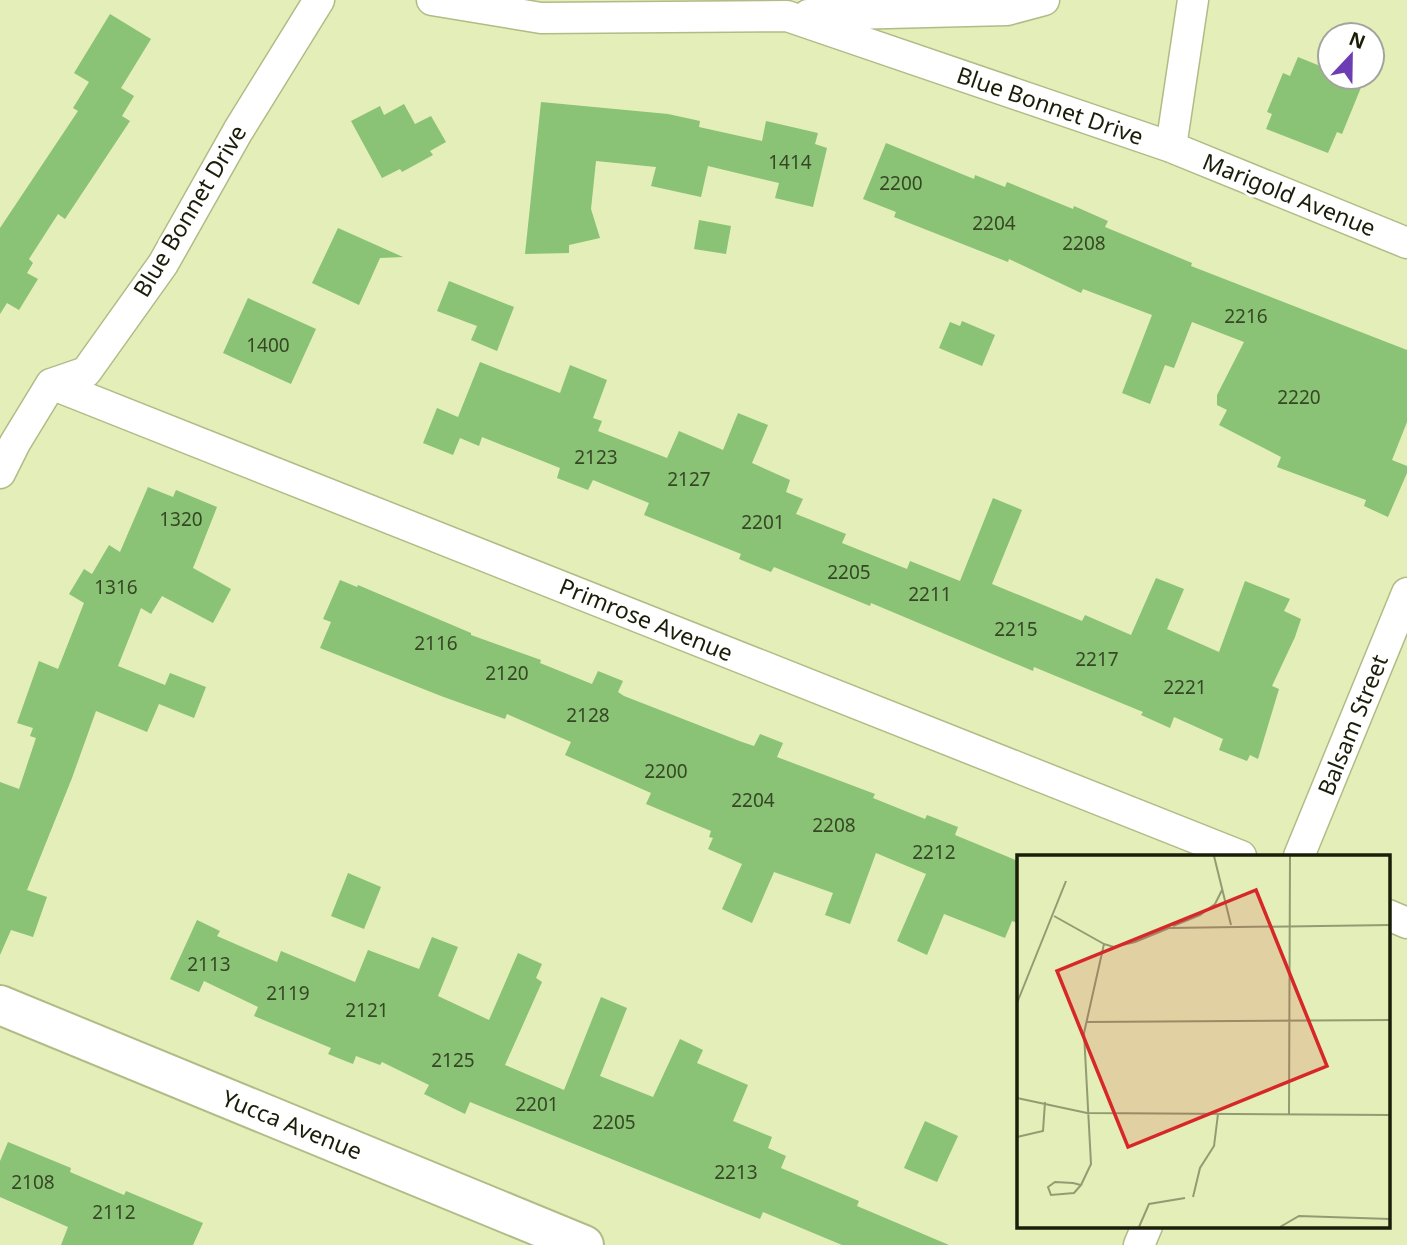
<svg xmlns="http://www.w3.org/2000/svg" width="1407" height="1245" font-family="'Noto Sans',sans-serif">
	<rect width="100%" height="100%" fill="#e3eeb8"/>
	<!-- building -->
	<path fill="#8ac276" d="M110 14 151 39 121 88 134 96 122 116 130 121 65 219 58 214 29 259 33 263 27 273 38 279 19 310 7 303 0 314V228L78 111 73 108 89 82 74 73Z
		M1298 57 1330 70V77H1342L1362 85 1342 134 1337 132 1328 153 1266 129 1272 114 1267 112 1283 73 1290 76Z
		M541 102 668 114 700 121 699 127 762 141 766 121 818 133 815 144 827 148 813 207 775 198 779 183 708 166 701 197 651 186 656 167 596 161 591 209 600 238 569 245V253L525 254Z
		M404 104 415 124 431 116 446 142 430 151 433 155 402 172 400 169 382 178 351 121 380 106 384 115Z
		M886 143 974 179 975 175 1005 187 1007 182 1073 209 1074 206 1108 221 1105 227 1192 263 1191 266 1407 350V422L1392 460 1407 466V473L1388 517 1364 506 1366 500 1277 467 1281 457 1219 425 1227 410 1217 405V395L1244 342 1192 322 1174 368 1165 365 1150 404 1122 393 1152 315 1083 289 1081 293 1009 259 1008 262 894 217 896 212 863 199Z
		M699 220 731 226 726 254 694 249Z
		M338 228 403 257 380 258 359 305 312 283Z
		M449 281 514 307 497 351 471 340 477 326 437 311Z
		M248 298 316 329 291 384 223 353Z
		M962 321 995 335 982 366 939 348 950 322 960 326Z
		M480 362 560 393 570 365 607 380 593 418 602 421 598 431 667 458 679 431 723 450 738 413 768 425 752 463 790 480 786 492 803 499 796 514 846 534 842 543 907 569 910 561 960 581 993 498 1022 510 992 584 1082 621 1085 615 1131 635 1156 578 1184 589 1167 629 1219 652 1245 581 1290 599 1284 611 1301 619 1295 637 1272 686 1279 689 1258 759 1250 755 1247 761 1219 750 1223 739 1174 717 1170 728 1141 715 1143 712 1034 667 1033 671 871 603 870 606 774 567 771 572 739 559 741 554 644 515 649 503 593 480 588 490 557 478 560 468 482 437 479 446 460 438 453 455 423 443 437 408 458 417Z
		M148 487 173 497 176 490 217 507 193 568 231 589 213 623 162 596 151 614 141 608 118 666 165 685 170 673 206 687 194 718 159 704 147 732 96 711 72 778 27 890 47 897 33 937 11 930 0 955V782L19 789 36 738 30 736 33 728 17 723 39 661 58 669 84 603 69 594 84 569 92 574 109 545 120 552Z
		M340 580 357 587 358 585 471 633V635L541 660 540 663 592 684 598 671 623 681 618 692 624 696 742 742 754 746 760 734 783 743 777 757 875 794 873 798 925 819 927 815 958 827 955 835 1018 861V923L1012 921 1005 938 944 914 927 955 897 941 926 874 876 853 850 924 825 915 833 893 774 872 752 923 722 909 742 864 708 849 713 838 709 837 711 831 646 804 651 793 565 755 571 742 507 714 505 719 441 696 320 648 331 622 323 619Z
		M348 873 381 887 364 929 331 916Z
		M197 920 220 931 217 936 277 962 281 951 355 982 368 950 419 969 432 937 458 947 438 996 489 1020 518 953 542 964 536 978 542 982 505 1065 564 1090 601 997 627 1008 600 1076 653 1097 680 1039 703 1050 697 1063 748 1085 733 1121 772 1137 768 1148 786 1156 781 1168 859 1201 857 1206 949 1245H842L763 1212 760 1219 470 1102 465 1114 424 1094 429 1085 382 1062 380 1065 356 1056 353 1064 328 1054 331 1048 254 1016 258 1007 204 981 199 992 170 979Z
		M925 1121 958 1136 937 1182 904 1168Z
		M8 1142 71 1168 70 1172 124 1195 126 1191 203 1223 193 1245H61L68 1227 0 1197V1161Z"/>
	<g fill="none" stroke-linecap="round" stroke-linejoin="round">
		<!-- street casing -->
		<g stroke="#b0bb86" stroke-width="33">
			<path id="street" d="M432 0 541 18 787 16 1171 147 1407 243
				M808 15 1007 10 1044 0
				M1171 147 1193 0
				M51 384 1241 856
				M0 473 15 443 51 384 86 372 163 264 238 131 319 0
				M1299 856 1407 593
				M1388 915 1407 923
				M1139 1245 1147 1226"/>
		</g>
		<!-- secondary casing -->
		<g stroke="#b0bb86" stroke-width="42">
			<path id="secondary" d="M0 1005 584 1245"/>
		</g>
		<!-- street -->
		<use href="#street" stroke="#fff" stroke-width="30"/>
		<!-- secondary -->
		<use href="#secondary" stroke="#fff" stroke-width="38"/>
	</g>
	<g text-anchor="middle" stroke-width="6" stroke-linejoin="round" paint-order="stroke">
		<!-- number labels -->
		<g font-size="19" fill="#364724">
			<text x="790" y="169">1414</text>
			<text x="901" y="190">2200</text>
			<text x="994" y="230">2204</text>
			<text x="1084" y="250">2208</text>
			<text x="1246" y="323">2216</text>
			<text x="268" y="352">1400</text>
			<text x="1299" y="404">2220</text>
			<text x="596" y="464">2123</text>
			<text x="689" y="486">2127</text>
			<text x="181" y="526">1320</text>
			<text x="763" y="529">2201</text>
			<text x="849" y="579">2205</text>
			<text x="116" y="594">1316</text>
			<text x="930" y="601">2211</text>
			<text x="1016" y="636">2215</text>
			<text x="436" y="650">2116</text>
			<text x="1097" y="666">2217</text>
			<text x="507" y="680">2120</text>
			<text x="1185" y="694">2221</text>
			<text x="588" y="722">2128</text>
			<text x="666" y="778">2200</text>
			<text x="753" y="807">2204</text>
			<text x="834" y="832">2208</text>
			<text x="934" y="859">2212</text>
			<text x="209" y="971">2113</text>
			<text x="288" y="1000">2119</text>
			<text x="367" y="1017">2121</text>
			<text x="453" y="1067">2125</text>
			<text x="537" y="1111">2201</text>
			<text x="614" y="1129">2205</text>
			<text x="736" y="1179">2213</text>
			<text x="33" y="1189">2108</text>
			<text x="114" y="1219">2112</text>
		</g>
		<!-- street labels -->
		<g font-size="23" fill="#1a1e09" stroke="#fff">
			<text transform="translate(1050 106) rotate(19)" y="8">Blue Bonnet Drive</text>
			<text transform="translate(1289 195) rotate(22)" y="8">Marigold Avenue</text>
			<text transform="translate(190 211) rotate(-59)" y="8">Blue Bonnet Drive</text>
			<text transform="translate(646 620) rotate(22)" y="8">Primrose Avenue</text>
			<text transform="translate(1353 725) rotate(-68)" y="8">Balsam Street</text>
			<text transform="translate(292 1125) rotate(22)" y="8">Yucca Avenue</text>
		</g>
	</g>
	<!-- overview -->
	<g transform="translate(1017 855)">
		<rect width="373" height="373" fill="#e3eeb8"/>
		<path fill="none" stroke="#939b72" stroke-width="2" d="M197 1 214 70M37 61 87 89M156 71 183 60 198 49 205 35M0 148 49 26M69 167 373 165M0 243 70 258 373 260M272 259 273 1M0 282 26 276 28 247M38 327 56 328 64 330 57 338 34 340 31 332ZM64 330 74 309 67 178 87 89 97 92 118 87 152 73 373 70M176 342 183 313 197 291 201 259M122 372 132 349 168 343M263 372 282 361 373 364"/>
		<path fill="#d62828" fill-opacity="0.15" stroke="#d62828" stroke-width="3.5" d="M239 35 310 211 111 292 40 116Z"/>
		<rect width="373" height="373" fill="none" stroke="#1a1e09" stroke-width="3.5"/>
	</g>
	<!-- north arrow -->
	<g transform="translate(1351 56) rotate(22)"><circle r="33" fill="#ffffff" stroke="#a3a59d" stroke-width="2"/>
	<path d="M0-5L12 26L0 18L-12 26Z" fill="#6d3db4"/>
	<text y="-10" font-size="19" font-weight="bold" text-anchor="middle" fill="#1a1e09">N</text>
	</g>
</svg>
